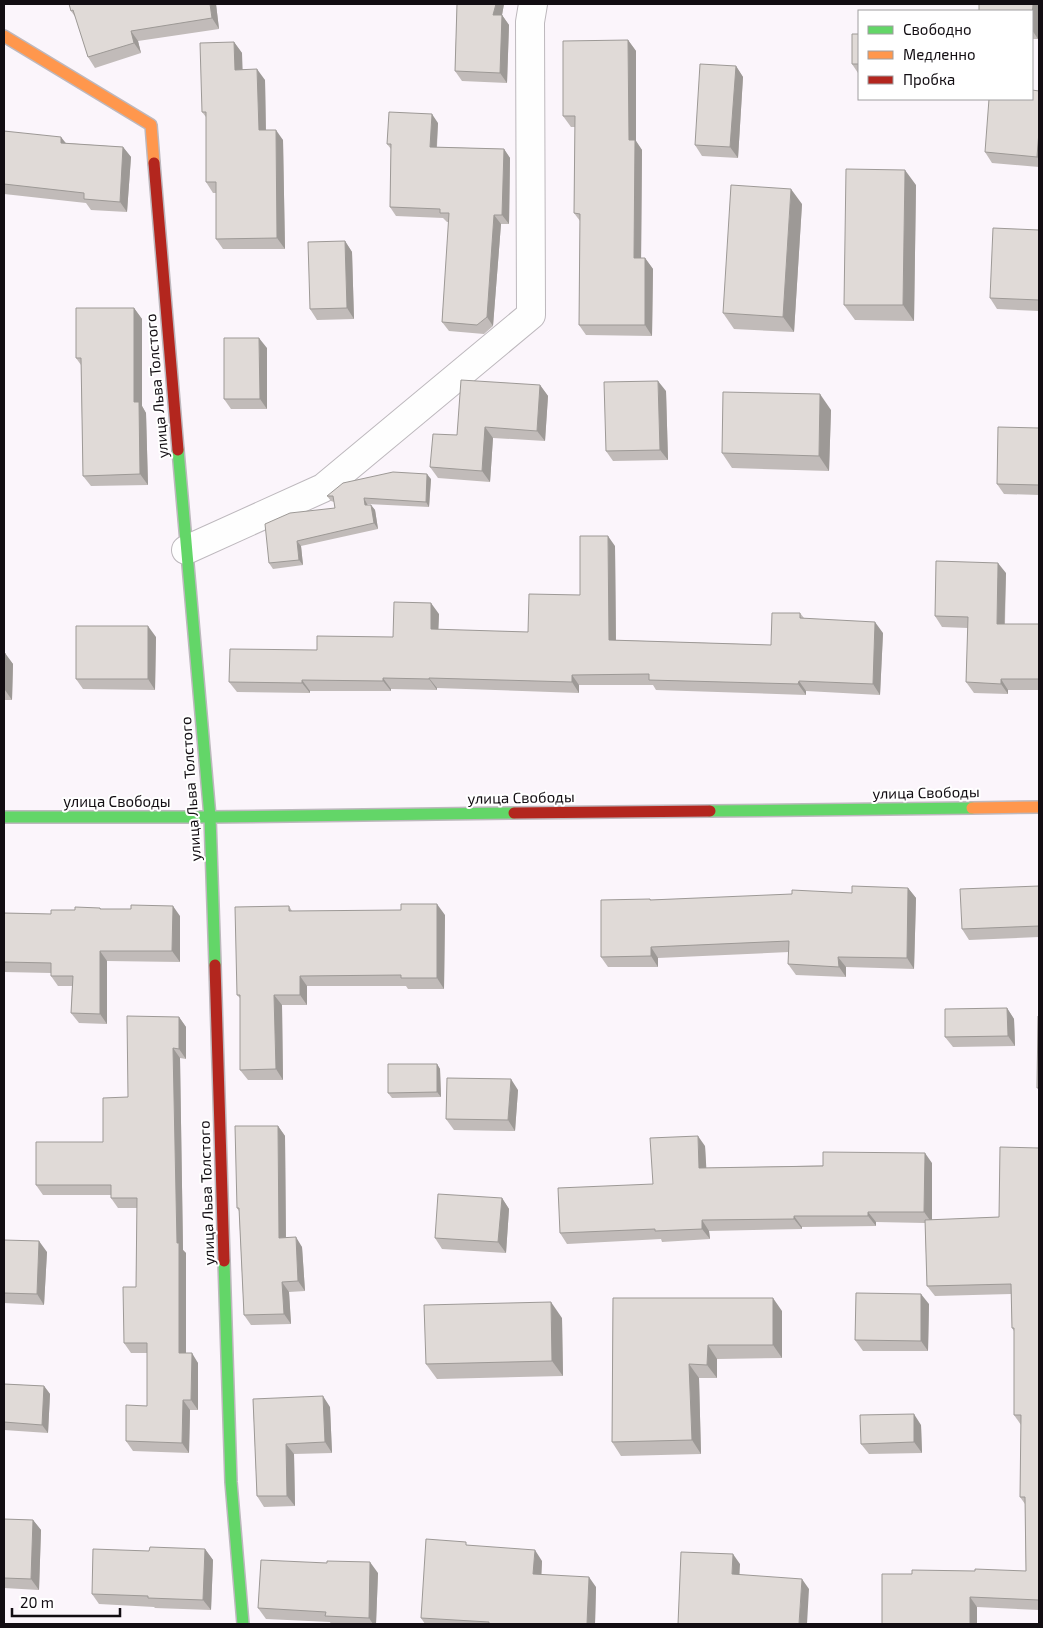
<svg xmlns="http://www.w3.org/2000/svg" width="1043" height="1628" font-family="'Exo 2',sans-serif">
	<rect width="100%" height="100%" fill="#fbf5fb"/>
	<g fill="none" stroke-linecap="round" stroke-linejoin="round">
		<!-- street casing -->
		<g stroke="#bdb8bd" stroke-width="30">
			<path id="street" d="M186 550 323 488 531 315 530 22 533 4"/>
		</g>
		<!-- fast casing -->
		<g stroke="#bdb8bd" stroke-width="14">
			<path id="fast" d="M178 450 210 817 215 965
				M710 811 972 808
				M4 817H210L514 813
				M224 1261 231 1482 243 1624"/>
		</g>
		<!-- slow casing -->
		<g stroke="#bdb8bd" stroke-width="14">
			<path id="slow" d="M4 36 151 125 154 163
				M972 808 1039 807"/>
		</g>
		<!-- jam casing -->
		<g stroke="#bdb8bd" stroke-width="14">
			<path id="jam" d="M154 163 178 450
				M514 813 710 811
				M215 965 224 1261"/>
		</g>
		<!-- street -->
		<use href="#street" stroke="#fefefe" stroke-width="28"/>
		<!-- fast -->
		<use href="#fast" stroke="#63d668" stroke-width="11"/>
		<!-- slow -->
		<use href="#slow" stroke="#ff974d" stroke-width="11"/>
		<!-- jam -->
		<use href="#jam" stroke="#b3261e" stroke-width="11"/>
	</g>
	<!-- wall -->
	<path fill="#c1bbb9" d="M69 4H216L219 29 138 41 141 53 95 68 88 57 76 18 71 11Z
		M457 4H504L502 15 509 25 507 83 462 81 455 71Z
		M1039 4 1038 39H1032V11Z
		M859 34V73H858L852 64Z
		M628 40 636 51V141L642 150 641 258H645L653 269 652 336 586 335 579 325 580 221 574 213 575 127H571L563 116Z
		M234 42 242 53V69L265 80 266 130 283 140 285 249H223L216 239V193H213L206 182V117L202 112Z
		M736 66 743 77 738 158 702 156 695 145Z
		M1039 91V167L992 163 985 152Z
		M438 123 437 147 504 149 510 158 509 224H501L493 326 484 334 449 331 442 322 449 222H447L443 218 396 216 390 207 391 149 387 144Z
		M4 131 66 143 123 147 131 157 127 212 91 210 86 203 4 194Z
		M916 185 914 321 855 320 844 305Z
		M802 204 794 332 734 329 723 313Z
		M1039 230V311L997 309 990 298Z
		M345 241 352 252 354 319 317 320 310 309Z
		M134 308 142 319V406L146 413 148 485 91 486 83 476 81 365 76 358Z
		M267 348V409H231L224 399Z
		M540 385 548 396 545 441 493 438 490 482 438 478 430 467 457 435Z
		M666 391 668 460 613 461 606 451Z
		M831 410 829 471 732 468 722 453Z
		M1039 428V495L1004 494 997 484Z
		M431 479 429 507 367 504 368 505H371L375 510 378 529 301 546 303 565 273 569 269 563 335 508 334 502 331 501 327 496Z
		M615 546 616 640 771 645 800 613 804 618 883 633 880 695 806 691V695L656 690 653 685H579V693L437 688V690L391 689V691H310V693L237 692 229 682 317 650 393 637 439 614 438 630 528 632 580 595Z
		M1006 573 1005 624H1039V690H1008V694L974 693 966 682 968 628 942 627 935 616Z
		M156 637 155 690 83 689 76 679Z
		M4 653 13 664 12 700H4Z
		M1039 886V937L969 940 962 929Z
		M908 888 916 898 914 969 846 967V977L796 975 788 964 789 952 658 958V967H608L601 957 650 899 651 900 852 893Z
		M289 906 292 911 445 915 444 989H408L406 986H307V1005H282L283 1080H248L240 1070V998L237 995Z
		M100 908 101 909 180 916V962L107 961V1024L79 1023 71 1013 72 986H58L51 976V973L4 972V913L51 914 75 910Z
		M1007 1008 1014 1019 1015 1046 953 1047 945 1037Z
		M179 1017 186 1027V1059L180 1058 183 1250 186 1253V1353L198 1363V1410H190L189 1453 133 1451 126 1441 147 1406V1353H131L124 1343 136 1287 137 1208H118L111 1198V1195H43L36 1185 103 1142 128 1097Z
		M437 1064 440 1069 441 1097 392 1098 388 1093Z
		M518 1090 515 1131 454 1130 446 1119Z
		M278 1126 285 1136 286 1237 302 1247 305 1291 289 1292 291 1324 251 1325 244 1315 239 1211 237 1208Z
		M705 1146 706 1168 932 1163V1220L999 1217 1039 1148V1610L977 1607 912 1574 1026 1571 1025 1504 1020 1497 1021 1425 1014 1415V1331L1012 1328 1011 1294 935 1296 927 1286 925 1223 876 1222V1226L802 1227V1229L709 1231 710 1239 662 1242 661 1239 567 1244 560 1233 653 1184Z
		M502 1198 509 1209 506 1253 442 1249 435 1238Z
		M4 1240 47 1252 44 1305 4 1303Z
		M613 1298 782 1311V1358L717 1359V1378H699L701 1454 621 1456 612 1442Z
		M929 1304 928 1351H863L855 1340Z
		M562 1318 563 1376 437 1379 426 1364Z
		M4 1384 44 1386 50 1394 48 1433 4 1430Z
		M253 1399 330 1407 332 1453 294 1454 295 1506 264 1507 257 1496Z
		M921 1425 922 1453 869 1454 861 1444Z
		M4 1519 33 1520 41 1530 39 1590 4 1588Z
		M468 1545 542 1561 541 1575 596 1587 595 1624H425L421 1618Z
		M205 1549 213 1560 211 1610 155 1608 154 1607 99 1604 92 1594 149 1551Z
		M378 1573 376 1624H331L330 1622 266 1619 258 1608Z"/>
	<!-- shaded-wall -->
	<path fill="#9d9996" d="M210 4H216L219 29 212 18Z
		M496 4H504L502 15 509 25 507 83 500 73 493 15Z
		M1033 4H1039L1038 39 1032 30Z
		M131 31 138 41 141 53 134 43Z
		M628 40 636 51V141L642 150 641 269 634 258 629 140Z
		M234 42 242 53 243 80 235 70Z
		M736 66 743 77 738 158 730 147Z
		M257 69 265 80 266 140 259 130Z
		M432 114 438 123 436 156 430 147Z
		M276 130 283 140 285 249 277 238Z
		M1039 131V160L1037 157Z
		M61 137 69 147 61 143Z
		M123 147 131 157 127 212 120 202Z
		M504 149 510 158 509 224 502 215Z
		M905 170 916 185 914 321 903 305Z
		M791 189 802 204 794 332 783 317Z
		M494 215 501 224 493 326 487 317Z
		M345 241 352 252 354 319 347 308Z
		M645 258 653 269 652 336 645 325Z
		M134 308 142 319V406L146 413 148 485 140 474 134 402Z
		M259 338 267 348V409L260 399Z
		M658 381 666 391 668 460 660 450Z
		M540 385 548 396 545 441 537 431Z
		M820 394 831 410 829 471 819 456Z
		M485 427 493 438 490 482 482 471Z
		M427 474 431 479 429 507 426 502Z
		M364 498 367 504 369 511 365 505Z
		M371 505 375 510 378 529 374 523Z
		M608 536 615 546 616 650 609 640Z
		M297 541 301 546 303 565 299 560Z
		M998 563 1006 573 1004 635 997 624Z
		M431 603 439 614 438 640 431 629Z
		M875 622 883 633 880 695 873 684Z
		M148 626 156 637 155 690 148 679Z
		M5 653 13 664 12 700 5 690Z
		M572 675 579 685V693L572 682Z
		M383 678 391 689V691L383 681Z
		M429 678 437 688V690L429 679Z
		M1001 679 1008 690V694L1001 684Z
		M302 680 310 691V693L302 683Z
		M799 681 806 691V695L798 684Z
		M908 888 916 898 914 969 907 958Z
		M437 904 445 915 444 989 437 978Z
		M173 906 180 916V962L172 951Z
		M651 947 658 958V967L651 956Z
		M100 951 107 961V1024L100 1014Z
		M838 957 846 967V977L839 967Z
		M300 976 307 986V1005L300 995Z
		M274 995 282 1005 283 1080 276 1069Z
		M1007 1008 1014 1019 1015 1046 1008 1036Z
		M179 1017 186 1027V1059L179 1049Z
		M173 1048 180 1058 183 1250 186 1253V1363L179 1353Z
		M437 1064 440 1069 441 1097 437 1092Z
		M511 1079 518 1090 515 1131 508 1120Z
		M278 1126 285 1136 286 1248 279 1238Z
		M698 1136 705 1146 707 1179 699 1168Z
		M925 1153 932 1163V1223L924 1212Z
		M502 1198 509 1209 506 1253 498 1242Z
		M868 1212 876 1222V1226L868 1216Z
		M794 1216 802 1227V1229L794 1219Z
		M702 1220 709 1231 710 1239 702 1229Z
		M296 1237 302 1247 305 1291 298 1281Z
		M39 1241 47 1252 44 1305 37 1294Z
		M282 1282 289 1292 291 1324 284 1314Z
		M921 1294 929 1304 928 1351 921 1341Z
		M773 1298 782 1311V1358L773 1345Z
		M551 1302 562 1318 563 1376 552 1361Z
		M708 1345 717 1359V1378L707 1365Z
		M192 1353 198 1363V1410L191 1400Z
		M689 1364 699 1378 701 1454 692 1440Z
		M44 1386 50 1394 48 1433 42 1425Z
		M323 1396 330 1407 332 1453 325 1442Z
		M183 1400 190 1410 189 1453 182 1443Z
		M914 1414 921 1425 922 1453 914 1442Z
		M286 1444 294 1454 295 1506 287 1496Z
		M33 1520 41 1530 39 1590 31 1579Z
		M205 1549 213 1560 211 1610 203 1600Z
		M535 1550 542 1561 541 1585 533 1574Z
		M733 1554 740 1564 739 1585 732 1574Z
		M370 1562 378 1573 376 1624H373L369 1618Z
		M589 1577 596 1587 595 1624H587Z
		M802 1579 809 1589 807 1624H799Z
		M970 1597 977 1607V1624H970Z"/>
	<!-- building -->
	<path fill="#e0dad7" stroke="#9d9996" d="M69 4H210L212 18 131 31 134 43 88 57 73 10 71 11Z
		M457 4H496L493 15H502L500 73 455 71Z
		M979 4H1033L1032 16V11H979Z
		M852 34H859V64H852Z
		M628 40 629 140H635L634 258H645V325H579L580 214 574 213 575 116H563V41Z
		M234 42 235 70 257 69 259 130H276L277 238 216 239V182H206V112H202L200 43Z
		M700 64 736 66 730 147 695 145Z
		M1032 90 1039 91V131L1037 157 985 152 989 99H1032Z
		M389 112 432 114 430 147 504 149 502 215H494L487 317 477 325 442 322 449 213H440V209L390 207 391 144H387Z
		M4 131 61 137V143L123 147 120 202 84 199V193L4 184Z
		M846 169 905 170 903 305H844Z
		M731 185 791 189 783 317 723 313Z
		M993 228 1039 230V300L990 298Z
		M345 241 347 308 310 309 308 242Z
		M76 308H134V402H139L140 474 83 476 81 358H76Z
		M224 338H259L260 399H224Z
		M461 380 540 385 537 431 485 427 482 471 430 467 433 434 457 435Z
		M658 381 660 450 606 451 604 382Z
		M723 392 820 394 819 456 722 453Z
		M998 427 1039 428V485L997 484Z
		M393 472 427 474 426 502 364 498 365 505H371L374 523 297 541 299 560 269 563 265 524 290 513 335 508 333 496H327L343 483Z
		M580 536H608L609 640 771 645 772 613H800V618L875 622 873 684 799 681 798 684 649 680V674L572 675V682L429 678V679L383 678V681L302 680V683L229 682 230 649 317 650V636L393 637 394 602 431 603V629L528 632 529 594 580 595Z
		M936 561 998 563 997 624H1039V679H1001V684L966 682 968 617 935 616Z
		M76 626H148V679H76Z
		M4 653H5V690H4Z
		M852 886 908 888 907 958 838 957 839 967 788 964 789 941 651 947V956L601 957V900L650 899V900L792 894V890L852 893Z
		M1039 886V926L962 929 960 889Z
		M401 904H437V978H401V975L300 976V995H274L276 1069 240 1070V995H237L235 907 289 906V911L401 910Z
		M131 905 173 906 172 951H100V1014L71 1013 73 976H51V963L4 962V913L51 914V910H75V907L100 908V909H131Z
		M1007 1008 1008 1036 945 1037V1009Z
		M127 1016 179 1017V1049L173 1048 177 1243H179V1353H192L191 1400H183L182 1443 126 1441V1405L147 1406V1343H124L123 1287H136L137 1198H111V1185H36V1142H103V1098L128 1097Z
		M1038 1016H1039V1088H1037Z
		M388 1064H437V1092L388 1093Z
		M447 1078 511 1079 508 1120 446 1119Z
		M235 1126H278L279 1238 296 1237 298 1281 282 1282 284 1314 244 1315 239 1208H237Z
		M698 1136 699 1168 823 1166V1152L925 1153 924 1212H868V1216H794V1219L702 1220V1229L655 1231V1229L560 1233 558 1188 653 1184 650 1138Z
		M1000 1147 1039 1148V1600L970 1597V1624H882V1574H912V1570L975 1571V1569L1026 1571 1025 1497H1020L1021 1415H1014V1328H1012L1011 1284 927 1286 925 1220 999 1217Z
		M438 1194 502 1198 498 1242 435 1238Z
		M4 1240 39 1241 37 1294 4 1293Z
		M856 1293 921 1294V1341L855 1340Z
		M613 1298H773V1345H708L707 1365 689 1364 692 1440 612 1442Z
		M551 1302 552 1361 426 1364 424 1305Z
		M4 1384 44 1386 42 1425 4 1422Z
		M323 1396 325 1442 286 1444 287 1496H257L253 1399Z
		M914 1414V1442L861 1444 860 1415Z
		M4 1519 33 1520 31 1579 4 1578Z
		M426 1539 466 1542V1545L535 1550 533 1574 589 1577 587 1624H489V1622L421 1618Z
		M150 1547 205 1549 203 1600 148 1598V1596L92 1594 93 1549 149 1551Z
		M681 1552 733 1554 732 1574 802 1579 799 1624H678Z
		M261 1560 327 1563V1561L370 1562 369 1618 325 1616 326 1612 258 1608Z"/>
	<g text-anchor="middle" stroke-width="4" stroke-linejoin="round" paint-order="stroke">
		<!-- street labels -->
		<g font-size="15" fill="#120d12" stroke="#fff">
			<text transform="translate(157 386) rotate(-95)" y="5">улица Льва Толстого</text>
			<text transform="translate(191 789) rotate(-94)" y="5">улица Льва Толстого</text>
			<text transform="translate(926 793) rotate(-1)" y="5">улица Свободы</text>
			<text transform="translate(521 798) rotate(-1)" y="5">улица Свободы</text>
			<text x="117" y="807">улица Свободы</text>
			<text transform="translate(207 1193) rotate(-92)" y="5">улица Льва Толстого</text>
		</g>
	</g>
	<!-- border -->
	<rect width="1043" height="1628" fill="none" stroke="#120d12" stroke-width="10"/>
	<!-- legend -->
	<rect x="858" y="10" width="175" height="90" fill="#ffffff" stroke="#a09ea0"/>
	<rect x="868" y="26" width="25" height="8" fill="#63d668" stroke="#a09ea0"/>
	<text x="903" y="35" font-size="15" fill="#120d12">Свободно</text>
	<rect x="868" y="51" width="25" height="8" fill="#ff974d" stroke="#a09ea0"/>
	<text x="903" y="60" font-size="15" fill="#120d12">Медленно</text>
	<rect x="868" y="76" width="25" height="8" fill="#b3261e" stroke="#a09ea0"/>
	<text x="903" y="85" font-size="15" fill="#120d12">Пробка</text>
	<!-- scale -->
	<path d="M12 1608v8h108v-8" fill="none" stroke="#120d12" stroke-width="2.5"/>
	<text x="20" y="1608" font-size="15" fill="#120d12" stroke="#ffffff" stroke-width="4" paint-order="stroke">20 m</text>
</svg>
